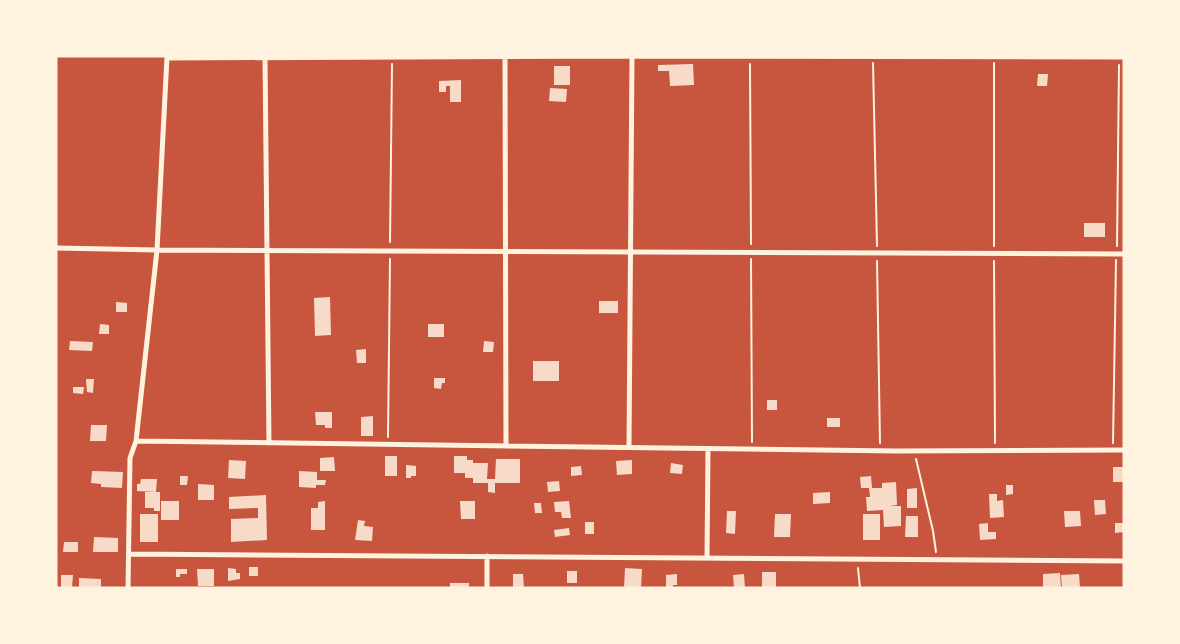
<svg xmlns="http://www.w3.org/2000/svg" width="1180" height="644" font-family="'Noto Serif',serif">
	<rect width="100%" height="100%" fill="#c8553d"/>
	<!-- building -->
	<path fill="#f7dbc8" d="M693 64 694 85 670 86 669 71H658V65Z
		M554 66H570V85H554Z
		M1038 74H1048L1047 86H1037Z
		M461 80V102H450V86H446V92H439V81Z
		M550 88 567 89 566 102 549 101Z
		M1084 223H1105V237H1084Z
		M330 297 331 335 315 336 314 298Z
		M599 301H618V313H599Z
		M116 302 127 303V312H116Z
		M100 324 109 325V334H99Z
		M428 324H444V337H428Z
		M70 341 93 342 92 351 69 350Z
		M484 341 494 342 493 352H483Z
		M366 349V363H357L356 350Z
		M533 361H559V381H533Z
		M434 378H445V383H442L441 389 434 388Z
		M86 379H94L93 393 87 392Z
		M73 387H84L83 394 73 393Z
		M767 400H777V410H767Z
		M315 412H332V428H325V425H316Z
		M373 416V436H361V417Z
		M827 418H840V427H827Z
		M91 425H107L106 441H90Z
		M385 456H397V476H385Z
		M454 456H467V460H473V463H488L487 479H495L496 459H520V483H495V493L488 492V483H473V478H465V473H454Z
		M334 457 335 471H320V458Z
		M229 460 246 461 245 479 228 478Z
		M632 460V474L617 475 616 461Z
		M671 463 683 465 682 474 670 473Z
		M406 465 416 466V476H411V478H406Z
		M581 466 582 475 571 476V467Z
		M1113 467H1124V482H1113Z
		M92 471 123 472 122 488 101 487V484L91 483Z
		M299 471 317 472V480H326L325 485H316V488L299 487Z
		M180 476H188L187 485H180Z
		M871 476 872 488H882V483L896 482 897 505 890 506H901V526L884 527 883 510 867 511 866 497H870L869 488H861L860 477Z
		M141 479H157L156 492 137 491V484H140Z
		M559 481 560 491 548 492 547 482Z
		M198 484 214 485V500H198Z
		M1006 485H1013V494L1006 495Z
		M917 488V508H907V489Z
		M145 492H160V511H154V508H145Z
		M830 492V503L813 504V493Z
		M989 494H997V501L1003 500 1004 517 990 518Z
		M266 495 267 540 231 542V519L258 518V508L229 509V497Z
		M1094 500H1105L1106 514 1095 515Z
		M161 501H179V520H161Z
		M325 501V530H311V508H318V502Z
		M460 501H475V519H461Z
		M569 501 571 518H562L561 512H555L554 502Z
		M534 503H541L542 513H535Z
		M727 511H736L735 534 726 533Z
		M1064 511H1080L1081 526 1065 527Z
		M140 514H158V542H140Z
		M775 514H791L790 537H774Z
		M863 514H880V540H863Z
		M906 516H918V537H905Z
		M358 520 365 521 364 526 373 527 372 541 355 540Z
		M585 522H594V534H585Z
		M988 523V532H996V539L980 540 979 524Z
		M1115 523H1124V532L1115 533Z
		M569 528 570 535 555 537 554 530Z
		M94 537 118 538V552H93Z
		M64 542H78V552H63Z
		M249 567H258V576H249Z
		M228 568 236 569V573H240V579L228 581Z
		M625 568 642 569 641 588H624Z
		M176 569H187V574H180V577H176Z
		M197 569H214V586H198Z
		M567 571H577V583H567Z
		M762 572H776V588H762Z
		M1060 573 1061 588H1043V574Z
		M513 574H523L524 588H513Z
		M677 574V585H673V588H666V575Z
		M744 574 745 588H734L733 575Z
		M1079 574 1080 588H1062L1061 575Z
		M61 575H73L72 588H61Z
		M79 578 101 579V588H79Z
		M450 583H469V588H450Z"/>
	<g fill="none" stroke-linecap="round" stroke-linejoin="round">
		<!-- path -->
		<path stroke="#fff3e0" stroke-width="2" d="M873 63 877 246
			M994 63V246
			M750 64 751 244
			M390 242 392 64
			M1117 246 1119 65
			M751 259 752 442
			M877 261 880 443
			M994 261 995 443
			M388 437 390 259
			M1113 443 1116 260
			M916 459 933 531 936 552
			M858 568 860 588"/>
		<!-- minor -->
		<path stroke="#fff3e0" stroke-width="5" d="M505 57 506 446
			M167 58 632 56 1124 57
			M265 58 269 443
			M56 248 157 250 1124 254
			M136 441 896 451 1124 450
			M629 447 632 56
			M129 554 1124 561
			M707 558 708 449
			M128 588 130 458 136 441 157 250 167 57
			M487 588V556"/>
	</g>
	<!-- border -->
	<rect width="1180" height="644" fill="none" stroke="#fff3e0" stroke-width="115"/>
</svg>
